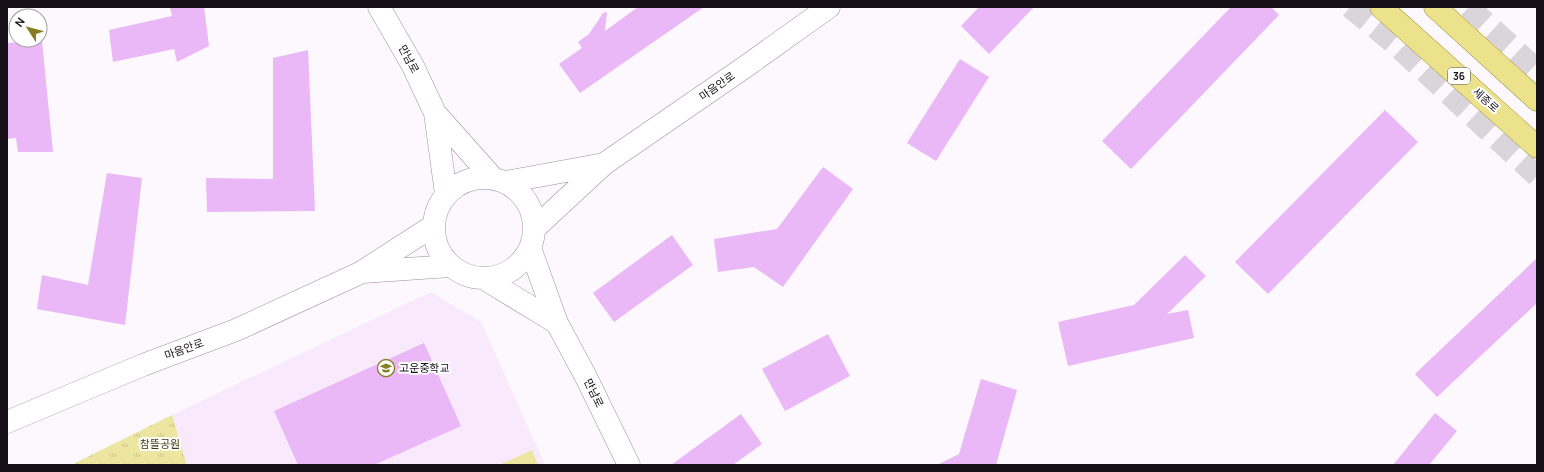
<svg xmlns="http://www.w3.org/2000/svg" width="1544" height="472" font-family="Manrope,'Noto Sans KR',sans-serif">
	<defs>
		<pattern id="park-tufts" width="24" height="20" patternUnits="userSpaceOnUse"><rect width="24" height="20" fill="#ede6a1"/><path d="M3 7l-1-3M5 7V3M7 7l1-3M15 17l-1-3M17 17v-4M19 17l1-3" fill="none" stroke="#cac48a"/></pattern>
	</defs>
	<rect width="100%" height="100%" fill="#fcf8fd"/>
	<!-- built -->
	<path fill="#f8e9fc" d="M431 292 481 322 545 465H187L172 415Z"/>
	<!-- park -->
	<path fill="url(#park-tufts)" d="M172 415 187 465H76L75 463Z"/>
	<!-- garden -->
	<path fill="#ede6a1" d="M532 450 538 465H499Z"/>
	<!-- building -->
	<path fill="#eab7f7" d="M170 7H204L209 46 177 62 174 49 113 62 109 30 172 16Z
		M638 7H704L580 93 559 64 582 48 578 42 589 34 603 13 607 12 605 31Z
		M979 7H1034L989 54 961 26Z
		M1231 7H1271L1279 15 1131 169 1102 141Z
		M42 41 53 152H18L16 138 7 139V43Z
		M308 50 315 211 207 212 206 178 273 179V58Z
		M960 59 989 77 936 161 907 143Z
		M1385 110 1418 142 1268 294 1235 262Z
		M823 167 853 189 783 287 754 267 718 272 714 239 777 229Z
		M107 173 142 178 125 325 37 309 42 275 88 285Z
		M672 235 693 265 614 322 593 293Z
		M1185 255 1206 276 1167 314 1188 310 1194 338 1068 366 1058 322 1134 305Z
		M1537 258V303L1437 397 1415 374Z
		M828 334 850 376 785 411 762 369Z
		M424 343 461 426 374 465H298L274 411Z
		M981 379 1017 390 996 465H937L959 454Z
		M1435 413 1457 431 1429 465H1393Z
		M741 414 762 444 733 465H671Z"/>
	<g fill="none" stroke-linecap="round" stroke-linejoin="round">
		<!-- highway-tunnel -->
		<path stroke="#dad5db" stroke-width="22" stroke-dasharray="22 11" stroke-linecap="butt" d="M1350 7 1397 46 1537 176
			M1469 7 1537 70"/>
		<!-- minor casing -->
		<g stroke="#a08da5" stroke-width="23">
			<path id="minor" d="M379 7 413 66 435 113 492 177
				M435 113 446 194
				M434 228a50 50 0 1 1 100 0a50 50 0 1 1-100 0Z
				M506 182 604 164
				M534 229 604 164 745 67 829 7
				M530 248 557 323 586 377 629 465
				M363 272 450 266
				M483 278 557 323
				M7 422 143 365 236 330 360 273 433 226"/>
		</g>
		<!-- major casing -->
		<g stroke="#988c31" stroke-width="23">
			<path id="major" d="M1381 7 1537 147
				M1435 7 1537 100"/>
		</g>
		<!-- minor -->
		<use href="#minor" stroke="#fff" stroke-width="22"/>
		<!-- major -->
		<use href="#major" stroke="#ebe28b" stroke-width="22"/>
	</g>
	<!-- icons -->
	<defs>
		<g id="school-ring" transform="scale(0.9)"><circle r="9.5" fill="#fff" stroke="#877e24" stroke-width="1.5"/><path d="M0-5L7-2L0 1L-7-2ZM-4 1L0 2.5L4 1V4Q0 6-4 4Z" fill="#877e24"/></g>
	</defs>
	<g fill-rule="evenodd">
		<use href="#school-ring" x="386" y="368"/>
	</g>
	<g text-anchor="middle" stroke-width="4" stroke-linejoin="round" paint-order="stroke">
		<!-- shield labels -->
		<rect fill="#fff" stroke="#5c575d" stroke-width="1" x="1448" y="68" width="22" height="16" rx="3"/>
		<g font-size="10" font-weight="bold" fill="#160f18">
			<text x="1459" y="80">36</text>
		</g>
		<!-- street labels -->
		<g font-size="11" fill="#160f18" stroke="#fff">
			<text transform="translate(409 59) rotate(62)" y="4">만남로</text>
			<text transform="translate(717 86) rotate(-35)" y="4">마음안로</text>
			<text transform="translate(1486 100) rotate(42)" y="4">세종로</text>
			<text transform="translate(184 349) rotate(-20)" y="4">마음안로</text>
			<text transform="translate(594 393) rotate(64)" y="4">만남로</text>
		</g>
		<!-- poi labels -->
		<g font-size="11" fill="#160f18" stroke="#fff" text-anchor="start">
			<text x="399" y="372">고운중학교</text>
		</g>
		<!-- park labels -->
		<g font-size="11" fill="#403b0e" stroke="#fff">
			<text x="160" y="448">참뜰공원</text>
		</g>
	</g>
	<!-- border -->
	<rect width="1544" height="472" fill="none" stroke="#160f18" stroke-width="16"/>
	<!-- north arrow -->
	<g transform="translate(28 28) rotate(306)"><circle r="19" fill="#ffffff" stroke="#a29fa3"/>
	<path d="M0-3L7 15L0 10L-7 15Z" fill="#877e24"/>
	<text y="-6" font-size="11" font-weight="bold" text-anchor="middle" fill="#160f18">N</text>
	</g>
</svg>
